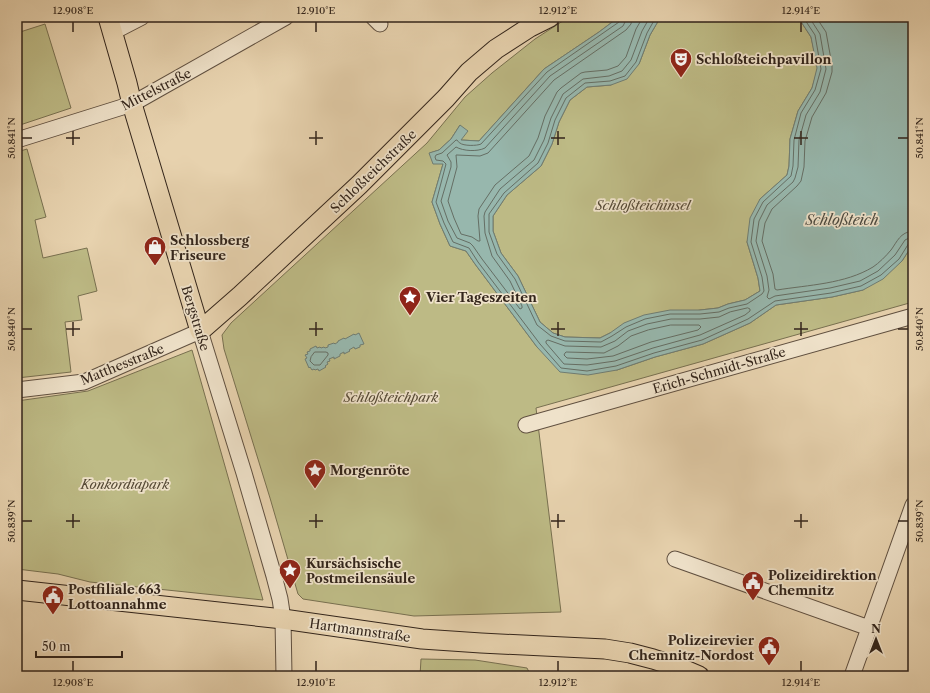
<svg xmlns="http://www.w3.org/2000/svg" width="930" height="693" font-family="'Libre Caslon Text',serif">
	<rect width="100%" height="100%" fill="#e7d2ae"/>
	<filter id="stains"><feTurbulence type="fractalNoise" baseFrequency=".005" numOctaves="4"/><feColorMatrix values="0 0 0 0 .2 0 0 0 0 .09 0 0 0 0 .02 0 0 0 .5 -.17"/></filter>
	<radialGradient id="worn" r=".72"><stop offset=".6" stop-color="#630" stop-opacity="0"/><stop offset="1" stop-color="#630" stop-opacity=".3"/></radialGradient>
	<!-- green -->
	<path fill="#bdba85" stroke="#787050" d="M569 17H619L599 32 544 69 479 141 461 140 460 125 451 139 439 150 430 153 443 164 432 202 440 224 450 246 466 251 475 264 537 347 617 370 655 357 703 344 750 323 776 305 832 297 863 290 902 261 913 244V302L536 408 561 612 414 616 303 599 298 594 270 498 224 349 222 335 231 323 427 143 465 97 492 73 535 39Z
		M663 17H798L811 37 818 68 812 88 798 111 790 139 789 166 787 175 760 199 747 242 758 278 760 291 745 300 728 304 718 308 700 310 610 333 600 338 565 337 553 333 540 322 518 276 501 253 493 231V216L507 195 541 166 552 144 559 122 570 100 587 87 611 85 639 64 650 35 660 18Z
		M45 24 71 108 17 126V33Z
		M27 149 46 217 35 220 43 258 87 248 97 291 78 296 82 320 65 322 71 372 17 378V152Z
		M192 350 263 600 90 582 58 574 17 569V401L88 391Z
		M421 659 475 660 527 668 531 676H420Z"/>
	<!-- water -->
	<path fill="#97b7ad" stroke="#6f7d73" d="M619 17H663L660 18 650 35 639 64 627 79 611 85 587 87 570 100 559 122 552 144 541 166 507 195 493 216V231L501 253 518 276 540 322 553 333 565 337 600 338 610 333 624 323 644 315 670 310H700L718 308 728 304 745 300 760 291 758 278 747 242 750 218 760 199 787 175 789 166 790 139 798 111 812 88 817 68 811 37 798 17H913V244L902 261 883 279 863 290 832 297 776 305 750 323 703 344 655 357 617 370 588 375 560 372 537 347 475 264 466 251 450 246 440 224 432 202 443 164H433L429 153 439 150 451 139 460 125 468 131 461 140 479 141 544 69 599 32Z
		M359 333 364 344 360 345V347L355 349 354 347 349 350 350 351 344 354V352L340 354V356L334 359V357L329 359 330 361 327 362 328 364 325 366 326 367 319 371 318 369 315 370 314 369 312 370 310 367 309 368 305 359 307 358 305 355 308 354 307 352 310 351V349L316 346 317 348 320 347 321 348 324 347 325 348 328 347V345L334 343 335 344 338 342V341L344 338 345 339 354 334 355 335Z"/>
	<g fill="none" stroke-linecap="round" stroke-linejoin="round">
		<!-- shore -->
		<path stroke="#656e64" stroke-width="1" d="M621 17V20L619 22 547 72 481 144C477 146 463 146 460 143 459 143 458 141 457 140H456L442 153 436 155 435 157 436 160 443 161 446 164 436 202 444 223 453 242 469 248 478 262 540 344 561 368 587 371 616 366 654 353 702 340 748 319 775 301 831 293 861 286 881 275 899 259 909 243 913 242
			M626 17 625 22 623 26 550 76 485 148C477 152 463 151 456 147L447 155 451 162V167L441 201 448 221 457 238 470 243 473 246 482 259 520 309 522 308V306L510 281 492 256 485 233 484 216 485 212 500 189 534 160 544 140 551 118 563 94 583 79 609 76 622 71 631 60 642 31 650 17
			M632 17 631 24 626 30 554 80 488 153 480 156 457 155H456L457 167 448 201 454 218 461 234 472 237 478 241H480L478 216 479 209 495 185 529 156 538 138 545 116 557 92 561 88 581 73 585 72 607 70 618 66 626 57 636 29 643 17
			M656 17 647 33 636 62 625 76 610 81 585 83 566 98 555 120 548 143 538 163 504 193 489 214V232L497 254 515 279 537 325 551 336 565 341 601 342 612 336 626 327 645 319 670 314H700L719 312 729 308 747 304 762 294 764 291 762 277 751 242 754 219 763 202 791 176 793 166 794 140 801 113 815 90 821 69 815 35 803 17
			M809 17 820 34 826 69 820 92 806 115 799 140 798 167 795 178 793 182 767 205 759 221 756 241 767 276 769 290 767 297 769 299 775 296 830 288 860 281 878 271 895 255 905 240 909 238 913 237
			M816 17 826 32 832 65V72L826 93 812 117 805 141 804 167 801 181 797 186 772 209 765 223 762 241 773 274 775 289 777 290C808 285 845 284 873 267 879 263 886 256 891 250 897 242 900 232 913 231
			M748 308 750 309V311L745 315 700 335 653 348 615 361 587 365 564 364 546 343V341L548 340 565 346 601 347 615 341 628 331 647 324 671 319H700L719 317 730 312Z
			M671 325H699L701 327 698 330 651 342 613 356 587 359 567 358 564 355 565 353 566 352 604 353 618 346 631 336 648 330Z
			M315 352H326L328 353V355L320 365H314L310 361 311 357Z"/>
		<!-- minor casing -->
		<g stroke="#605040" stroke-width="17">
			<path id="minor" d="M373 17 380 24
				M113 32 142 17
				M17 140 132 104 286 17
				M17 390 84 382 200 331 244 473 274 576 280 599 283 619 284 676
				M526 425 913 316
				M675 559 869 628
				M852 676 913 505"/>
		</g>
		<!-- major casing -->
		<g stroke="#33251b" stroke-width="21">
			<path id="major" d="M108 17 127 83 132 104 200 331 240 296 359 185 446 98 469 72 496 49 530 27 550 17
				M17 590 283 619 422 639 481 643 605 649 630 653 653 659 678 667 699 676"/>
		</g>
		<!-- minor -->
		<use href="#minor" stroke="#efe2ca" stroke-width="15"/>
		<!-- major -->
		<use href="#major" stroke="#e7d2ae" stroke-width="19"/>
	</g>
	<!-- ticks -->
	<path fill="none" stroke="#33251b" stroke-width="1.5" d="M73 22V32M316 22V32M558 22V32M801 22V32M73 131V145M316 131V145M558 131V145M801 131V145M22 138H32M66 138H80M309 138H323M551 138H565M794 138H808M898 138H908M73 322V336M316 322V336M558 322V336M801 322V336M22 329H32M66 329H80M309 329H323M551 329H565M794 329H808M898 329H908M73 514V528M316 514V528M558 514V528M801 514V528M22 521H32M66 521H80M309 521H323M551 521H565M794 521H808M898 521H908M73 661V671M316 661V671M558 661V671M801 661V671"/>
	<!-- icons -->
	<defs>
		<g id="theatre-pin" transform="scale(1.15)"><path d="M0 17L-7.5 6A9.5 9.5 0 1 1 7.5 6Z" fill="#8f2418" stroke="#efe2ca"/><path d="M-5-5.5Q0-4 5-5.5V0Q5 5 0 6Q-5 5-5 0ZM-3.3-2.5H-1v1.5H-3.3ZM1-2.5H3.3v1.5H1ZM-2.8 1Q0 5.5 2.8 1Z" fill="#fff"/></g>
		<g id="shop-pin" transform="scale(1.15)"><path d="M0 17L-7.5 6A9.5 9.5 0 1 1 7.5 6Z" fill="#8f2418" stroke="#efe2ca"/><path d="M-5-2.5h2.3a2.7 3.5 0 0 1 5.4 0H5L5.5 6h-11ZM-1.5-2.5h3a1.5 2.3 0 0 0-3 0Z" fill="#fff"/></g>
		<g id="sight-pin" transform="scale(1.15)"><path d="M0 17L-7.5 6A9.5 9.5 0 1 1 7.5 6Z" fill="#8f2418" stroke="#efe2ca"/><path d="M0-6L1.8-2.2L6-1.7L2.9 1.2L3.7 5.4L0 3.3L-3.7 5.4L-2.9 1.2L-6-1.7L-1.8-2.2Z" fill="#fff"/></g>
		<g id="civic-pin" transform="scale(1.15)"><path d="M0 17L-7.5 6A9.5 9.5 0 1 1 7.5 6Z" fill="#8f2418" stroke="#efe2ca"/><path d="M-.6-6.5H3V-4.5H.6V-3L4-1V1h2V6H-6V1h2V-1L-.6-3ZM-1.2 2.5V6h2.4V2.5Z" fill="#fff"/></g>
	</defs>
	<g fill-rule="evenodd">
		<use href="#theatre-pin" x="681" y="59"/>
		<use href="#shop-pin" x="155" y="247"/>
		<use href="#sight-pin" x="410" y="297"/>
		<use href="#sight-pin" x="315" y="470"/>
		<use href="#sight-pin" x="290" y="570"/>
		<use href="#civic-pin" x="753" y="582"/>
		<use href="#civic-pin" x="53" y="596"/>
		<use href="#civic-pin" x="769" y="647"/>
	</g>
	<g text-anchor="middle" stroke-width="3.5" stroke-linejoin="round" paint-order="stroke">
		<!-- poi labels -->
		<g font-size="13" font-weight="bold" fill="#33251b" stroke="#efe2ca" text-anchor="start">
			<text x="696" y="64">Schloßteichpavillon</text>
			<text x="170" y="245">Schlossberg<tspan x="170" dy="15">Friseure</tspan></text>
			<text x="426" y="302">Vier Tageszeiten</text>
			<text x="330" y="475">Morgenröte</text>
			<text x="306" y="568">Kursächsische<tspan x="306" dy="15">Postmeilensäule</tspan></text>
			<text x="768" y="580">Polizeidirektion<tspan x="768" dy="15">Chemnitz</tspan></text>
			<text x="68" y="594">Postfiliale 663<tspan x="68" dy="15">Lottoannahme</tspan></text>
			<text x="754" y="645" text-anchor="end">Polizeirevier<tspan x="754" dy="15">Chemnitz-Nordost</tspan></text>
		</g>
		<!-- street labels -->
		<g font-size="13" fill="#33251b" stroke="#efe2ca">
			<text transform="translate(156 89) rotate(-27)" y="5">Mittelstraße</text>
			<text transform="translate(373 171) rotate(-44)" y="5">Schloßteichstraße</text>
			<text transform="translate(196 318) rotate(73)" y="5">Bergstraße</text>
			<text transform="translate(122 364) rotate(-22)" y="5">Matthesstraße</text>
			<text transform="translate(719 370) rotate(-16)" y="5">Erich-Schmidt-Straße</text>
			<text transform="translate(360 630) rotate(8)" y="5">Hartmannstraße</text>
		</g>
		<!-- park labels -->
		<g font-size="13" font-style="italic" fill="#564a36" stroke="#efe2ca">
			<text x="643" y="210">Schloßteichinsel</text>
			<text x="391" y="402">Schloßteichpark</text>
			<text x="125" y="489">Konkordiapark</text>
		</g>
		<!-- water labels -->
		<g font-size="14" font-style="italic" fill="#4c4a40" stroke="#efe2ca">
			<text x="842" y="225">Schloßteich</text>
		</g>
	</g>
	<!-- margin -->
	<rect width="930" height="693" fill="none" stroke="#e7d2ae" stroke-width="44"/>
	<!-- north arrow -->
	<g transform="translate(876 639)" stroke="#efe2ca" stroke-width="3" paint-order="stroke">
	<path d="M0-3L7 15L0 10L-7 15Z" fill="#33251b"/>
	<text y="-6" font-size="11" font-weight="bold" text-anchor="middle" fill="#33251b">N</text>
	</g>
	<!-- scale -->
	<path d="M36 651v6h86v-6" fill="none" stroke="#33251b" stroke-width="2"/>
	<text x="42" y="651" font-size="12" fill="#33251b" stroke="#efe2ca" stroke-width="3" paint-order="stroke">50 m</text>
	<rect x="22" y="22" width="886" height="649" fill="none" stroke="#33251b" stroke-width="1.5"/>
	<g font-size="10" text-anchor="middle" fill="#33251b">
		<text x="73" y="14">12.908°E</text>
		<text x="316" y="14">12.910°E</text>
		<text x="558" y="14">12.912°E</text>
		<text x="801" y="14">12.914°E</text>
		<text transform="translate(11 138) rotate(-90)" y="4">50.841°N</text>
		<text transform="translate(919 138) rotate(-90)" y="4">50.841°N</text>
		<text transform="translate(11 329) rotate(-90)" y="4">50.840°N</text>
		<text transform="translate(919 329) rotate(-90)" y="4">50.840°N</text>
		<text transform="translate(11 521) rotate(-90)" y="4">50.839°N</text>
		<text transform="translate(919 521) rotate(-90)" y="4">50.839°N</text>
		<text x="73" y="686">12.908°E</text>
		<text x="316" y="686">12.910°E</text>
		<text x="558" y="686">12.912°E</text>
		<text x="801" y="686">12.914°E</text>
	</g>
	<rect width="100%" height="100%" filter="url(#stains)"/>
	<rect width="100%" height="100%" fill="url(#worn)"/>
</svg>
